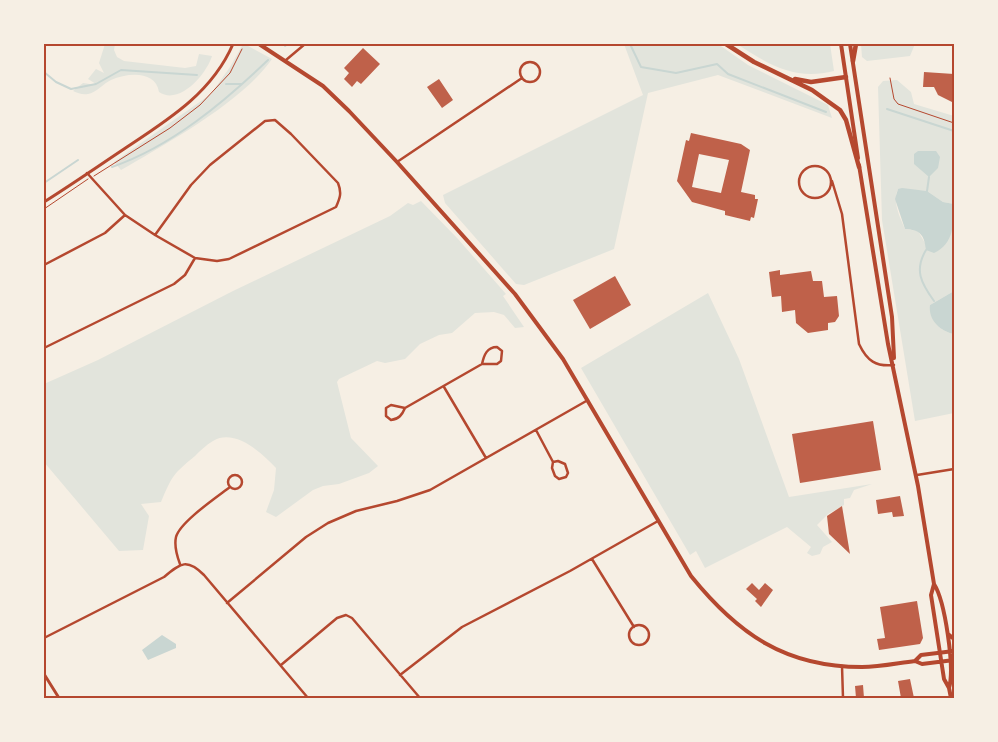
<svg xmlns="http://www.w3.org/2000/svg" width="998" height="742" font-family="Poppins,sans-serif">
	<rect width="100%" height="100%" fill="#f6efe4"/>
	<!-- green -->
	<path fill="#e2e4dc" d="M105 44H115L114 50 117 57 124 61 185 68 196 66 199 54 212 56C207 73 180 106 159 92 156 71 129 72 111 80 104 83 96 93 88 94 82 95 78 93 73 91L83 83 96 85 98 81 96 84 88 79 96 69 104 73 99 63Z
		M624 44H718L748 65 828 105 832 118 718 75 648 93 614 249 524 285 516 284 445 203 443 195 643 95Z
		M737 44H830L834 71C796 81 769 65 737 44Z
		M861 44H915L910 56 867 61 862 57Z
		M242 46H248L272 59C242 102 167 143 121 170L114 162 211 94 230 67Z
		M897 80 911 92 914 104 954 116V204L943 202 927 191 898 189C892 202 900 217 905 229L918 231 925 243 954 230V291L930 305C933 321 937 330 954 334V413L915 421 882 220 878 87 883 81Z
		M421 201 458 239 506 294 503 296 524 327 515 328 504 315 494 312 475 313 452 333 439 335 420 344 405 359 385 363 377 361 339 379 337 382 351 438 378 466 369 473 339 484 323 486 313 490 276 517 266 512 274 490 276 468C262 453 235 428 213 441 206 445 200 451 195 456 173 474 172 476 161 502L141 504 149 516 143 550 119 551 44 462V384L98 360 233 291 390 216 408 203 413 205Z
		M708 293 739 359 789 497 872 484 854 490 850 498 844 499V505L828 514 817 525 832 542 823 547 820 554 812 556 807 553 811 547 787 527 705 568 696 551 690 555 581 368Z"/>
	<!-- water -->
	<path fill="#c9d6d2" d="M918 151H936L940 157 938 168 929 177 914 164V154Z
		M902 188 927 191 943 202 954 204C954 223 954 244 934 253L926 250C924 234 920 230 905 229L895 199 898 189Z
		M954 291V334C940 331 928 320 930 305Z
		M162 635 176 644V648L148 660 142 650Z"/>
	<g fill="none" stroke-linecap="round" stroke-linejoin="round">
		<!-- stream -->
		<path stroke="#c9d6d2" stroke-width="2" d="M630 44 641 67 676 73 717 64 728 74 826 112
			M285 46 288 44
			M44 72 56 82 71 89 96 84 121 70 197 75
			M226 84H241
			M887 109 954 131
			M112 167C172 146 223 103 268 60
			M44 183 78 160
			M927 191 929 177
			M926 250C914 270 921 283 934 301"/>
	</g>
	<!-- building -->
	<path fill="#bf614a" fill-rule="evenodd" d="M363 48 380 64 361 84 357 81 352 87 344 79 349 73 344 68Z
		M924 72 954 74V103L938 95 934 87H923Z
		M439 79 453 100 442 108 427 87Z
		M691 133 741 144 750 150 741 192 755 195V199H758L754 218 751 217 750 221 725 215V211L692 202 677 181 686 140 689 141ZM699 154 729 160 721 193 692 187Z
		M780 270V275L811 271 813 281H822L824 297 837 296 839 316 835 322 828 323V330L808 333 796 323 795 310 782 312 781 296 772 297 769 272Z
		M615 276 631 305 590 329 573 300Z
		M873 421 881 470 800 483 792 434Z
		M900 496 904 516 893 517 892 512 878 514 876 500Z
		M842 506 850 554 829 534 827 516Z
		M752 583 759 590 765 583 773 590 761 607 755 601 757 599 746 589Z
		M917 601 923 638 920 644 879 650 877 639 885 638 880 607Z
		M910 679 914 698H901L898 681Z
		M863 685 864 698H856L855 686Z"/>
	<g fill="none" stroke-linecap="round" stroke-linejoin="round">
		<!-- path -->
		<path stroke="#b5482f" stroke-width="1" d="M890 78 894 99 898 104 954 123
			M94 176 170 128 200 105 230 73 242 49
			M44 209 88 179"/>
		<!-- minor -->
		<path stroke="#b5482f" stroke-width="2.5" d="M286 60 305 44
			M520 72a10 10 0 1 1 20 0a10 10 0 1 1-20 0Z
			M397 162 522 78
			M799 182a16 16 0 1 1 32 0a16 16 0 1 1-32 0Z
			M87 173 125 215 155 235 195 258 217 261 229 259 336 207C340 198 342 193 338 183L291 134 275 120 265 121 210 165 191 185 155 235
			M832 181 842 214 859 344C867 361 876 367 894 365
			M44 265 105 233 125 215
			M44 348 174 284 185 275 195 258
			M444 387 486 458
			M405 408 391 405 386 408V416L391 420C399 419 402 415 405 408L482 364H497L501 361 502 351 497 347C487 347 484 355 482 364
			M536 430 553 462 552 468 555 476 559 479 566 477 568 473 565 464 558 461 553 462
			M917 475 954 469
			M228 482a7 7 0 1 1 14 0a7 7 0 1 1-14 0Z
			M592 559 634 627
			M180 564C177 556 174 546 176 537 180 522 217 497 230 487
			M227 603 306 537 328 523 356 511 397 501 430 490 588 400
			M629 635a10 10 0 1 1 20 0a10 10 0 1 1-20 0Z
			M44 638 164 577C181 563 187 558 204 575L308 698
			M281 665 337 618 346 615 352 618 420 698
			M842 666 843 698
			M400 675 462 627 570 571 658 521"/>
		<!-- tertiary -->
		<path stroke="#b5482f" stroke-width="3" d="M44 202C71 185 97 167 124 149 168 120 212 93 233 44
			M44 674 59 698"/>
		<!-- secondary -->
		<path stroke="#b5482f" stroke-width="4" d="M259 44 323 86 349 111 397 162 515 294 563 359 691 576C738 634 785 667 862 667 880 667 898 663 915 661L922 664 954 660
			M841 44 858 158
			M850 44 892 317 894 358
			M859 165 888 344 918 486 934 584C945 601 955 668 949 688
			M934 584 931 595 944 679 949 688 951 698
			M948 634 954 639
			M915 661 921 655 954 651"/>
		<!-- motorway -->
		<path stroke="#b5482f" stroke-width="4.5" d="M726 44 754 62 812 90 840 110 846 120 859 167
			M853 61 856 44
			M795 79 811 82 846 77"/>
	</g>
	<!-- border -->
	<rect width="998" height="742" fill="none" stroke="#f6efe4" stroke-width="90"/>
	<rect x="45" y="45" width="908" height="652" fill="none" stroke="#b5482f" stroke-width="2"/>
</svg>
